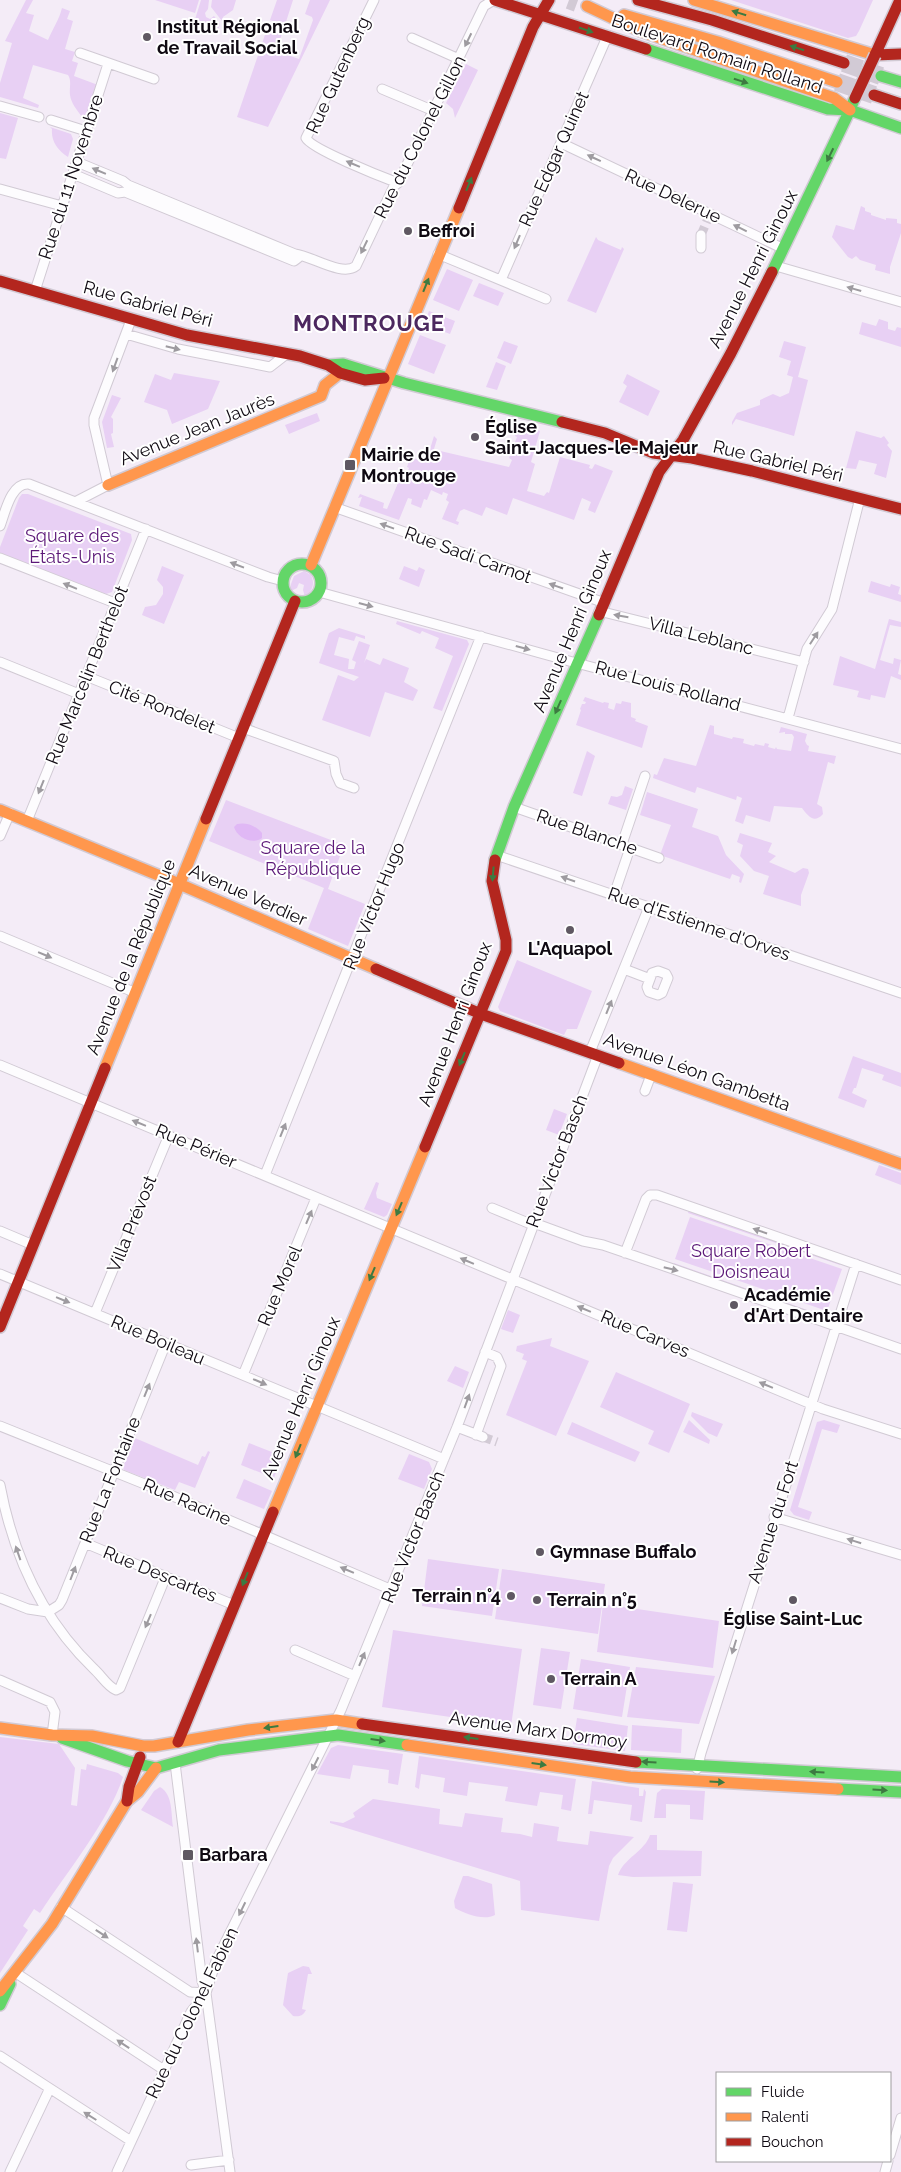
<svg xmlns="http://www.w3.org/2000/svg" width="901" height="2172" font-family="Raleway,sans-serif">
	<rect width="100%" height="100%" fill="#f4ecf7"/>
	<!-- green -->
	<path fill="#e8d0f4" d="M26 0H33L26 13 34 15 29 31 48 40C53 28 59 20 62 8L70 11 67 19 73 21 65 49 75 52 72 61 78 63 74 76 98 85 87 117H82C77 110 71 103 70 95 69 88 72 81 68 75L33 65 23 98 39 105 38 108 0 97V83L12 43 5 41Z
		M155 0H199L195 13Z
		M201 0H209L208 9 205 13 206 17 210 19 214 16 220 24 217 34 193 26Z
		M212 0H236L233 10 223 17 222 21 211 7Z
		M277 0H293L285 25 270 20Z
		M310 0H330L268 127 237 117 269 23 284 28 276 51 299 59 313 20 312 17 305 14Z
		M731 0H873L859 31 856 36 848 38Z
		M466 64 478 70 455 118 453 109 446 103Z
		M0 113 18 118 6 159 0 158Z
		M50 127 71 134 73 139 68 157C57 150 51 141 52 129Z
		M861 206 865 208V211L871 213V215L886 220V218L897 219V223L901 224V233L890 267V274L875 270 876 265 860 260 856 256 852 259 848 257 832 237 836 225 854 230Z
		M596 237 598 240 621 250 622 247 624 249 596 313 567 301Z
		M447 269 473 280 459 311 433 300Z
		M479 283 504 293 498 306 473 296Z
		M429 311 455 321 450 334 424 324Z
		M879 319 888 322V329L895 331 897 327 901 328V347L859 334 862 322 876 326Z
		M420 335 446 345 434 374 408 364Z
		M504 341 518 346 511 364 497 358Z
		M784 341 806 347 798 377 808 380 794 436 736 419 732 425V422L737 413 760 405V400L773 394 780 397 789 393 793 377 787 375 791 361 779 357Z
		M496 362 506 366 497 390 486 387Z
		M174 373 220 381 208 409 172 424 167 410 144 402 155 374 171 380Z
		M627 374 660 391 648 416 619 402 627 386 623 383Z
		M112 395 121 398 111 417 113 419V433L111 434 114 447 107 448 102 422Z
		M317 413 320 421 289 434 285 425Z
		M518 426 540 431 531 462 535 464 527 491 544 496 547 492 549 493 560 457 590 465 589 468 592 469 595 464 613 471 595 513 588 510 591 502 582 498 574 520 513 498 507 515 486 507 482 516 464 509 460 511 456 521 459 522 458 525 442 519 449 502 446 500 448 494 443 492 442 495 431 490 427 500 424 499 421 508 411 504 412 499 408 498 399 520 359 506 362 497 358 498 360 494 384 503 383 508 387 509 401 476 405 478 409 468 407 467 410 458 402 455 426 462 434 436 437 439 434 449 436 450 509 467 512 460 509 458 517 437 515 436Z
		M856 431 881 438 884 436 889 443 887 445 892 451 886 478 874 474 877 464 859 460 856 469 846 468Z
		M22 494H28L131 534 132 540 112 592 106 594 0 553V547L19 498Z
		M162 566 184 575 164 624 142 615 145 607 156 605 163 594V587L157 580Z
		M404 566 417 571 419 567 425 570 419 587 399 579Z
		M304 571 311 575C315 583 313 591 305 597L303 590 304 585 299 583 297 588 291 591V584L294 576Z
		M871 581 890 587 891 584 900 587 898 594 901 595V602L868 592Z
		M889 619 901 622V627L890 625 880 660 893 664 894 658 901 660 898 674 901 675V680L891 676 885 698 871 695 870 700 857 697 859 691 833 685 840 656 875 669Z
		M397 621 467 640 469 644 442 711 433 708 453 656 435 648 439 638 422 631 420 634 396 624Z
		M339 628 365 636V639L356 636 354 641 339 637 334 655 349 659 348 669H354L356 662 352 660 359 641 370 645 364 663 366 659 380 665 383 658 409 668 404 682 418 690 413 701 385 692 370 737 322 720 338 675 354 681 359 677 319 663 329 633Z
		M585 697 603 703 604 702 609 703 608 708 614 710 616 703 621 704 622 701 631 703V717L636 719 635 721 648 726 642 748 576 725 581 710 580 709 582 704H585L586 702 583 701Z
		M710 725 714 726V734L732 739 733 737 744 739 743 743 754 746 755 744 764 746 765 743 769 744 768 747 775 749 776 747 777 749 791 751 794 737 792 734H785V732L779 733 781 727 807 734 805 741 807 745 809 746 808 751 836 756 834 764 828 762 817 804 822 807 823 814C814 824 808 816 802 808L774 806 770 822 746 815 743 824 735 821 742 798 737 796 736 800 697 787 695 793 653 778 654 774 657 775 664 758 696 766Z
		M587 751 595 756 582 796 573 793Z
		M625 786 633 789 626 810 608 804 611 796 617 797 622 795Z
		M647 792 698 809 692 827 718 836 726 855 744 874 741 883 739 882 740 877 732 874 730 879 660 855 671 825 640 815Z
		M226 800 344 845 328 889 365 904 348 946 308 929 324 888 209 841Z
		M740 833 772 843 768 852 776 856 769 862 795 873 803 868 808 869 809 873 801 895V906L763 894 769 876 754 871 740 856 743 845 737 842Z
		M517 960 592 991 577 1029H567L564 1035 500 1011 498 1007Z
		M853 1056 901 1073V1087L882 1080 884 1075 862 1068 856 1088H854L852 1093 867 1100 864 1108 838 1098Z
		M554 1109 567 1114 559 1135 546 1130Z
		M879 1165 901 1173V1185L875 1175Z
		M376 1182 379 1183 376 1193 377 1198 392 1204 387 1215 384 1217 364 1209Z
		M689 1210 841 1263 840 1265 688 1213Z
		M690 1217 842 1269 827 1311 675 1259Z
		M674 1263 824 1316 823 1319 673 1265Z
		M508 1310 520 1315 513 1333 501 1329Z
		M552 1338 550 1346 589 1361 556 1436 506 1415 527 1361 522 1359 524 1354 516 1351 517 1346Z
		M455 1366 469 1372 463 1388 447 1381Z
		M616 1372 690 1404 669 1453 648 1444 654 1431 600 1407Z
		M692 1412 723 1424 717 1437 708 1433 691 1416Z
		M689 1420 710 1440 709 1444 683 1432Z
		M824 1420 840 1425 837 1433 822 1429 798 1507 812 1512 809 1520 794 1515 790 1510 817 1422Z
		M572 1422 640 1452 635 1462 567 1434Z
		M135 1438 198 1465 202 1456 205 1457 208 1451 210 1452 195 1488 179 1482 175 1490 124 1470 123 1467Z
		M249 1443 282 1456 274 1478 241 1465Z
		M409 1454 429 1462 432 1469 424 1489 398 1479Z
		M244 1479 272 1491 264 1509 236 1498Z
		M428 1559 499 1569 492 1616 422 1606Z
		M502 1569 605 1584 598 1634 495 1619Z
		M603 1604 719 1621 713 1668 597 1652Z
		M393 1630 522 1649 511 1726 382 1707Z
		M541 1648 570 1652 561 1709 533 1705Z
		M581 1659 630 1667 622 1717 573 1709Z
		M636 1667 715 1676 699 1724 627 1717Z
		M577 1718 628 1726 625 1751 573 1744Z
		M632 1725 682 1729 681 1753 631 1750Z
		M0 1737 59 1744 75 1768 71 1805 77 1806 81 1769 86 1770 87 1764 118 1773 123 1777C109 1821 66 1873 40 1913L34 1909 23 1926 28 1930 0 1973Z
		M338 1745 403 1754 398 1785 388 1783 389 1770 353 1765 350 1779 317 1774 331 1748Z
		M419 1756 576 1779 571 1811 561 1809 563 1795 540 1792 537 1806 505 1801 508 1787 469 1782 467 1796 443 1792 445 1778 421 1774 419 1789 415 1787Z
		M592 1781 639 1788V1796H643L644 1789 646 1792 642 1822 630 1820 632 1805 594 1800 592 1814H588Z
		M160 1787C173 1794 171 1814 173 1827L141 1810 154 1791Z
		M662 1789 705 1791 703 1820 690 1819V1805L666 1804V1818H654L657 1793Z
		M373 1799 440 1809 439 1824 462 1827 465 1813 503 1818 501 1832 520 1834 532 1837 534 1823 559 1827 557 1841 588 1845 590 1831 634 1837 613 1858 609 1866 599 1921 521 1910 520 1881 330 1823V1821L343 1823 355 1817 353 1813Z
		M650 1835H657V1850L702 1851 701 1876 633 1877 618 1875C624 1858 645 1851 650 1835Z
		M463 1876H468L492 1884 495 1915C484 1921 465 1914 455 1908L454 1901Z
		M673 1882 693 1884 687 1932 667 1930Z
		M303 1966 309 1967 312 1974H308L302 2009 306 2010C303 2016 299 2017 293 2016L283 2005 288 1973Z"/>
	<!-- water -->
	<path fill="#e0b8f5" d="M237 824C247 822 256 826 262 833V838C253 845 237 838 234 827Z"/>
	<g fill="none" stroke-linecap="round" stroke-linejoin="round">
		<!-- street-tunnel -->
		<path stroke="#d2cad5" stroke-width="9" stroke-dasharray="9 4.5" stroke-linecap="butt" d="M701 235 707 221
			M483 1437 497 1442"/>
		<!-- highway-tunnel -->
		<path stroke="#d2cad5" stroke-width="18" stroke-dasharray="18 9" stroke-linecap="butt" d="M569 0 577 3
			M844 63 881 76
			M837 82 874 95"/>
		<!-- street casing -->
		<g stroke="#d1cad4" stroke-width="11">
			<path id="street" d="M374 0 306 138C311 149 382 177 398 183
				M412 38 459 59
				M80 53 154 79
				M382 89 434 111
				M0 106 39 117
				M51 120 86 131
				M561 143 784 249
				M77 162 123 181 128 185 295 254C312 256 342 277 356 266L394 186 398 183 484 6 494 0
				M73 174 118 193 125 192 294 261 298 258 295 254
				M0 189 62 206
				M701 235V248
				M438 254 546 299
				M776 266 901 302
				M501 280 607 37
				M35 291 108 64
				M126 334 178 349 270 367 288 353
				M77 501 108 485 94 425V418L131 320
				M334 507 602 602
				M0 526C5 513 11 482 29 484L268 577 283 581
				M0 558 115 603
				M319 592 569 661 901 749
				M599 611 804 662
				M0 662 79 694
				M86 676 239 738
				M788 718 807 649 832 609 860 498
				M243 728 334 761 336 774 340 783 354 788
				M514 807 659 858
				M27 821 146 529
				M0 836 10 813
				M622 844 645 776
				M496 855 901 993
				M614 895 630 848
				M0 936 136 993
				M624 969 650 979 652 973 658 971 666 974 668 978 662 993 658 995 649 992 647 987 650 979
				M590 1052 649 907
				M0 1065 823 1409 901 1434
				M645 1091 651 1075
				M265 1175 481 636
				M492 1208 533 1225
				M534 1223 583 1241 603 1245 676 1270 901 1349
				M0 1231 33 1245
				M625 1253 646 1199 650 1195H657L901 1280
				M0 1274 444 1459
				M95 1313 169 1135
				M243 1375 316 1198
				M0 1426 147 1485 392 1590
				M457 1427 483 1437
				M476 1435 501 1366 497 1357 485 1352
				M0 1485C13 1555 42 1619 94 1669 101 1675 107 1686 116 1690L120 1688 166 1576
				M774 1517 901 1555
				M85 1543 234 1605
				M0 1598 28 1609 48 1612
				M48 1612 59 1605 62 1600 166 1343
				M295 1650 355 1676
				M0 1680 50 1702 55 1712 52 1735
				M175 1763 202 1981 206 1993 230 2172
				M697 1769 701 1753 856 1264
				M61 1907 190 1992 206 1993
				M16 1973 164 2070
				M0 2056 131 2141
				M890 2155 901 2118
				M191 2165 229 2160
				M10 2172 49 2090
				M117 2172 191 2012 206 1993 216 1961 341 1710 457 1427 598 1055
				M885 2172 888 2161"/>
		</g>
		<!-- fast casing -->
		<g stroke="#d1cad4" stroke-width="14">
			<path id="fast" d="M646 49 828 109 850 110 772 272
				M881 76 901 82
				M854 100 850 110 901 128
				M329 365 343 364 404 383 562 422
				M283 583a19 19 0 1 1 38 0a19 19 0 1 1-38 0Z
				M495 860 514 807 599 615
				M62 1738 127 1761 156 1768 219 1750 338 1735 407 1745
				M636 1762 901 1777
				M838 1789 901 1792
				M0 2005 10 1984"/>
		</g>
		<!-- slow casing -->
		<g stroke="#d1cad4" stroke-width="14">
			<path id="slow" d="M694 0 875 55
				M587 6 640 31 834 98 850 110
				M624 15 718 42 837 82
				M108 485 321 396 325 385 340 373
				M311 565 459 208
				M0 810 170 880 376 969
				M619 1063 901 1164
				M105 1068 206 819
				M273 1512 425 1147
				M0 1728 52 1735 92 1736 143 1746H154L248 1730 336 1720 362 1724
				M407 1745 630 1777 838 1789
				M0 1991 52 1924 127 1801 138 1792 156 1768"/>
		</g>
		<!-- jam casing -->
		<g stroke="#d1cad4" stroke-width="14">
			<path id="jam" d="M495 0 646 49
				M638 0 712 20 844 63
				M900 0 875 55 901 54
				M874 95 901 104
				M459 208 533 27 549 0
				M0 281 187 335 300 356 328 365 340 373 365 380 384 378
				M562 422 605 433 653 453 692 458 752 471 901 509
				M599 615 659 472 683 440 731 353 772 272
				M206 819 295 601
				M376 969 481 1014 619 1063
				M425 1147 506 951V940L492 881 495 860
				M0 1327 105 1068
				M362 1724 636 1762
				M178 1742 273 1512
				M127 1801 129 1787 140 1757"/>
		</g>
		<!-- street -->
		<use href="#street" stroke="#fdfcfe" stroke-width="9"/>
		<!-- fast -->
		<use href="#fast" stroke="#63d668" stroke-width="11"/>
		<!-- slow -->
		<use href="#slow" stroke="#ff974d" stroke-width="11"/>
		<!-- jam -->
		<use href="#jam" stroke="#b3261e" stroke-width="11"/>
		<!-- jam-bridge casing -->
		<g stroke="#d1cad4" stroke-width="14" stroke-linecap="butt">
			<path id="jam-bridge" d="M855 98 875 55"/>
		</g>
		<!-- jam-bridge -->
		<use href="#jam-bridge" stroke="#b3261e" stroke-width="11"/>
	</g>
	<!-- one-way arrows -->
	<defs><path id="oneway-solid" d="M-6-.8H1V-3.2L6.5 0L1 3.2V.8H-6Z" transform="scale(1.25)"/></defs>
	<g fill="#3d7a41">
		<use href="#oneway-solid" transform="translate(739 13) rotate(-163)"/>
		<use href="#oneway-solid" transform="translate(586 30) rotate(19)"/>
		<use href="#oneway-solid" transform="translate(797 48) rotate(-162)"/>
		<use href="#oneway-solid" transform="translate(741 81) rotate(18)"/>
		<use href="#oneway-solid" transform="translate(830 155) rotate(116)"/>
		<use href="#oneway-solid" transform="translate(469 184) rotate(-68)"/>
		<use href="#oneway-solid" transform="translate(426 285) rotate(-68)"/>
		<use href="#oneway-solid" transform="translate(558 707) rotate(114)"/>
		<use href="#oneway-solid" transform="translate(493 874) rotate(95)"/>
		<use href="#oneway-solid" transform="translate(462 1059) rotate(113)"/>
		<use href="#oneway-solid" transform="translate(399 1209) rotate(113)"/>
		<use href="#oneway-solid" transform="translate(372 1274) rotate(113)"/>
		<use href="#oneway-solid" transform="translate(298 1451) rotate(112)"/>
		<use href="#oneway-solid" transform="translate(245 1579) rotate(112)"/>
		<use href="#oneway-solid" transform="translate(271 1727) rotate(172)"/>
		<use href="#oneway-solid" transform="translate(471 1738) rotate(-172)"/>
		<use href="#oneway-solid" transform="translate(378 1740) rotate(8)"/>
		<use href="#oneway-solid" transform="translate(649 1762) rotate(-176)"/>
		<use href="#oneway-solid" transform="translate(539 1764) rotate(8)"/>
		<use href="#oneway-solid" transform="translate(817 1772) rotate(-177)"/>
		<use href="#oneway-solid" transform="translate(717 1782) rotate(3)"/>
		<use href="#oneway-solid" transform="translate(880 1790) rotate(3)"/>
	</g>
	<g fill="#9e9ba0">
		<use href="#oneway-solid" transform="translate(468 40) rotate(116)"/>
		<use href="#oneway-solid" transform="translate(594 158) rotate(-155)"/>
		<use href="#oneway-solid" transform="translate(353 164) rotate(-157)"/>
		<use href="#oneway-solid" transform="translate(99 171) rotate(-157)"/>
		<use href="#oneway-solid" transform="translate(740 228) rotate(-154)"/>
		<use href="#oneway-solid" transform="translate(517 242) rotate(113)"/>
		<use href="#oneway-solid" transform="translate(364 247) rotate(116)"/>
		<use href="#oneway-solid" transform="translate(854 289) rotate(-164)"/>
		<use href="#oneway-solid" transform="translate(173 348) rotate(14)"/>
		<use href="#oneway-solid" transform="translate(115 365) rotate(110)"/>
		<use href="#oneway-solid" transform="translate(387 526) rotate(-160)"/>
		<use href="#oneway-solid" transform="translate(237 565) rotate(-159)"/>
		<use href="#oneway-solid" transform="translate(70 586) rotate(-158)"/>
		<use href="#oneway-solid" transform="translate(556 586) rotate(-161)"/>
		<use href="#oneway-solid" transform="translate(366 605) rotate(15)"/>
		<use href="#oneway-solid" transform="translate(621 616) rotate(-170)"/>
		<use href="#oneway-solid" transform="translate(814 638) rotate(-57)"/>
		<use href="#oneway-solid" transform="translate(523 648) rotate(15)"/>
		<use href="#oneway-solid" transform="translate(41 787) rotate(112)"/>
		<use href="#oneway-solid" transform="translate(568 879) rotate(-161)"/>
		<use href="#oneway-solid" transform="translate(45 955) rotate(23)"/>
		<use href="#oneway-solid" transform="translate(609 1007) rotate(-68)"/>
		<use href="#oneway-solid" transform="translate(139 1123) rotate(-158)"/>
		<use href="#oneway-solid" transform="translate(283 1130) rotate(-68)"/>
		<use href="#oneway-solid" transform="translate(309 1217) rotate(-67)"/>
		<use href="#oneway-solid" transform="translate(760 1231) rotate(-161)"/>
		<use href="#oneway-solid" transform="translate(467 1261) rotate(-157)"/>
		<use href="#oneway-solid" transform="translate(671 1269) rotate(14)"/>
		<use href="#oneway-solid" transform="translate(63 1300) rotate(22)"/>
		<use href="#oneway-solid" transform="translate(584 1309) rotate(-157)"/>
		<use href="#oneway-solid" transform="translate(260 1382) rotate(23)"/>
		<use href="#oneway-solid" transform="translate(766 1385) rotate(-157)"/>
		<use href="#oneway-solid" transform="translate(147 1390) rotate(-68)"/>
		<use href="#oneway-solid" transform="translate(467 1401) rotate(-70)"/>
		<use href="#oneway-solid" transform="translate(854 1541) rotate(-163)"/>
		<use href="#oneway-solid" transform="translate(18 1553) rotate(-109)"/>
		<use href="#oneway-solid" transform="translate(347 1570) rotate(-157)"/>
		<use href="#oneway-solid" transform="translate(73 1573) rotate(-69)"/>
		<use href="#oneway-solid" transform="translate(148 1621) rotate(113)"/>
		<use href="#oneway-solid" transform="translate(734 1647) rotate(107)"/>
		<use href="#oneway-solid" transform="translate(362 1659) rotate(-67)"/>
		<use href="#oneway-solid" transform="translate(315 1764) rotate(117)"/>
		<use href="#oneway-solid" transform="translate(242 1909) rotate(116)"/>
		<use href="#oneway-solid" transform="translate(102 1934) rotate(33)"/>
		<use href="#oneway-solid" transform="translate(197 1945) rotate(-97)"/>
		<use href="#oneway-solid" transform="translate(123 2044) rotate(-146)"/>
		<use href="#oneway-solid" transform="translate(90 2116) rotate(-148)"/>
	</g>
	<!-- markers -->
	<g fill="#5f5862" stroke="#fff" stroke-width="2">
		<circle cx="147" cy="37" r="5"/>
		<circle cx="408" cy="231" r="5"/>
		<circle cx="475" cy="437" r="5"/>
		<rect x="344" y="459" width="12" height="12" rx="2.5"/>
		<circle cx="570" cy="930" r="5"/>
		<circle cx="734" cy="1305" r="5"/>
		<circle cx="540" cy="1552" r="5"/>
		<circle cx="511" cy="1596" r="5"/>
		<circle cx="537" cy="1600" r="5"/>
		<circle cx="793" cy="1600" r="5"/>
		<circle cx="551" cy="1679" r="5"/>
		<rect x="182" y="1849" width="12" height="12" rx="2.5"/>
	</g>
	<g text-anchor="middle" stroke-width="4" stroke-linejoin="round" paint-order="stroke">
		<!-- poi labels -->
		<g font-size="18" font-weight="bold" fill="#0f0912" stroke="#fff" text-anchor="start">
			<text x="157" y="33">Institut Régional<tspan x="157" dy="21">de Travail Social</tspan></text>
			<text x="418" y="237">Beffroi</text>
			<text x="485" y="433">Église<tspan x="485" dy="21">Saint-Jacques-le-Majeur</tspan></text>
			<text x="361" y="461">Mairie de<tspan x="361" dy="21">Montrouge</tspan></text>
			<text x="570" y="955" text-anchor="middle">L'Aquapol</text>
			<text x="744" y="1301">Académie<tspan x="744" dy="21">d'Art Dentaire</tspan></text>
			<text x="550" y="1558">Gymnase Buffalo</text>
			<text x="501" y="1602" text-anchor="end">Terrain n°4</text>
			<text x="547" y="1606">Terrain n°5</text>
			<text x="793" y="1625" text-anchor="middle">Église Saint-Luc</text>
			<text x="561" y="1685">Terrain A</text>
			<text x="199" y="1861">Barbara</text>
		</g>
		<!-- street labels -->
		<g font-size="18" fill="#0f0912" stroke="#fff">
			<text transform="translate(717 54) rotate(18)" y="6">Boulevard Romain Rolland</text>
			<text transform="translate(338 75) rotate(-65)" y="6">Rue Gutenberg</text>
			<text transform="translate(420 137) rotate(-63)" y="6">Rue du Colonel Gillon</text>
			<text transform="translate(554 159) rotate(-66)" y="6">Rue Edgar Quinet</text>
			<text transform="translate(71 177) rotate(-72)" y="6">Rue du 11 Novembre</text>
			<text transform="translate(673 196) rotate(25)" y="6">Rue Delerue</text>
			<text transform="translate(753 269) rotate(-63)" y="6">Avenue Henri Ginoux</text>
			<text transform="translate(148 304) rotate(15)" y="6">Rue Gabriel Péri</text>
			<text transform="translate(197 429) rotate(-22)" y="6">Avenue Jean Jaurès</text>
			<text transform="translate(778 461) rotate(13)" y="6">Rue Gabriel Péri</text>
			<text transform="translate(468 555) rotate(20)" y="6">Rue Sadi Carnot</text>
			<text transform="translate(572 631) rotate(-67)" y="6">Avenue Henri Ginoux</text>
			<text transform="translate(701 636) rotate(14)" y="6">Villa Leblanc</text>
			<text transform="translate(87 675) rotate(-68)" y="6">Rue Marcelin Berthelot</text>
			<text transform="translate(668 686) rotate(15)" y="6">Rue Louis Rolland</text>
			<text transform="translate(162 707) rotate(22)" y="6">Cité Rondelet</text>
			<text transform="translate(587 832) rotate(19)" y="6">Rue Blanche</text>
			<text transform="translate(248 895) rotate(24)" y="6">Avenue Verdier</text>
			<text transform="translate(374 906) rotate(-68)" y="6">Rue Victor Hugo</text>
			<text transform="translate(699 924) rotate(19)" y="6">Rue d'Estienne d'Orves</text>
			<text transform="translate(131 957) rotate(-68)" y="6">Avenue de la République</text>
			<text transform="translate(455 1024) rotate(-69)" y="6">Avenue Henri Ginoux</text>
			<text transform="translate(697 1072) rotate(20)" y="6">Avenue Léon Gambetta</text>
			<text transform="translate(196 1146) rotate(23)" y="6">Rue Périer</text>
			<text transform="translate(557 1161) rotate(-69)" y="6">Rue Victor Basch</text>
			<text transform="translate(132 1224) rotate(-68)" y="6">Villa Prévost</text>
			<text transform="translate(280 1286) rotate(-67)" y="6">Rue Morel</text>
			<text transform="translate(645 1334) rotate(23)" y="6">Rue Carves</text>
			<text transform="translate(158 1340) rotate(23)" y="6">Rue Boileau</text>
			<text transform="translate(301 1398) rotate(-67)" y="6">Avenue Henri Ginoux</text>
			<text transform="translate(110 1480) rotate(-68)" y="6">Rue La Fontaine</text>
			<text transform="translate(187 1502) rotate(23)" y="6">Rue Racine</text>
			<text transform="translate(773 1522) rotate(-72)" y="6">Avenue du Fort</text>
			<text transform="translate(413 1537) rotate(-68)" y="6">Rue Victor Basch</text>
			<text transform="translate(160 1574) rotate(22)" y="6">Rue Descartes</text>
			<text transform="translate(538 1730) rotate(8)" y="6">Avenue Marx Dormoy</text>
			<text transform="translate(192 2013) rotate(-64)" y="6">Rue du Colonel Fabien</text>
		</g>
		<!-- park labels -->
		<g font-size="18" fill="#5c1878" stroke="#fff">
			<text x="72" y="542">Square des<tspan x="72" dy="21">États-Unis</tspan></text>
			<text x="313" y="854">Square de la<tspan x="313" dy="21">République</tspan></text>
			<text x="751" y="1257">Square Robert<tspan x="751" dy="21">Doisneau</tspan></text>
		</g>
		<!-- district labels -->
		<g font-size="22" font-weight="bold" letter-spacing="1" fill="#4c285f" stroke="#fff">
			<text x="369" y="331">MONTROUGE</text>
		</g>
	</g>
	<!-- legend -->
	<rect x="716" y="2072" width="175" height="90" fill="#ffffff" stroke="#9f9da0"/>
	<rect x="726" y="2088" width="25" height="8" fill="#63d668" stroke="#9f9da0"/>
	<text x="761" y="2097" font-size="15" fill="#0f0912">Fluide</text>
	<rect x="726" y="2113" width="25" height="8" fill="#ff974d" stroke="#9f9da0"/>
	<text x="761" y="2122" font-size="15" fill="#0f0912">Ralenti</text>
	<rect x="726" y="2138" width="25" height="8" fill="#b3261e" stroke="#9f9da0"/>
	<text x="761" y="2147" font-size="15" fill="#0f0912">Bouchon</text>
</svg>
